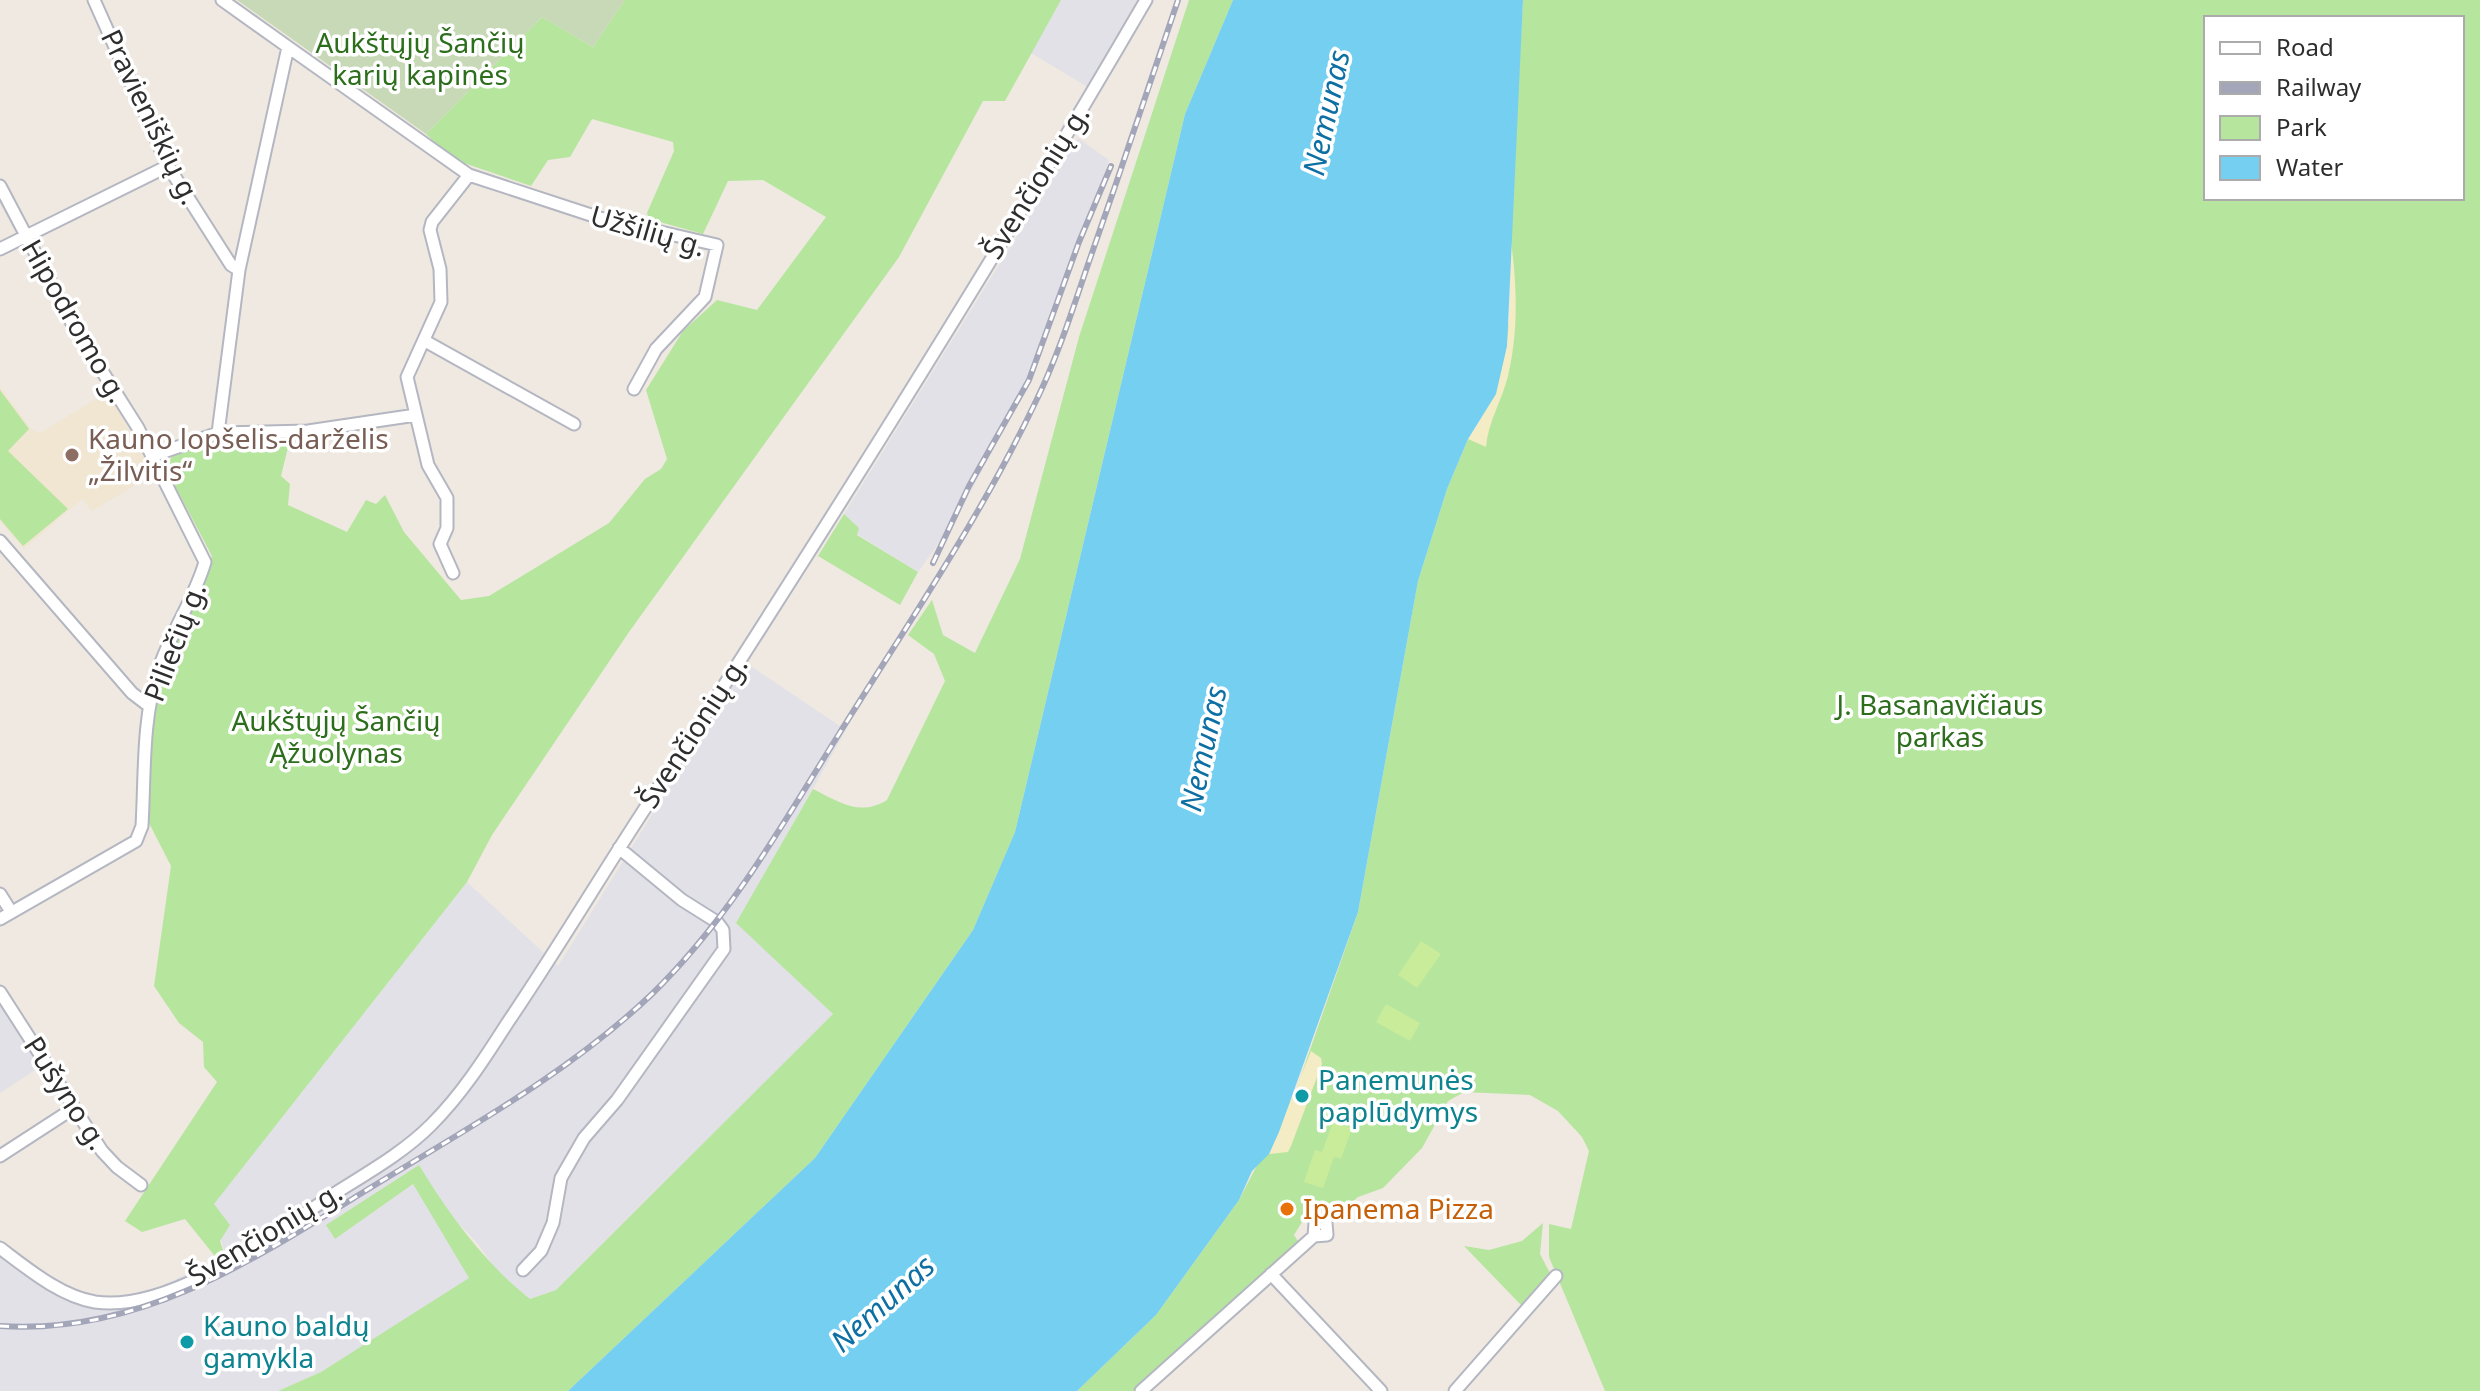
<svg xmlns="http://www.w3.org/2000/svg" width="2480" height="1391" font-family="'Noto Sans',sans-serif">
	<rect width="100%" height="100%" fill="#efe9e1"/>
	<!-- industrial -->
	<path fill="#e3e1e8" d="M1061 0H1142L1091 89 1031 53Z
		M1078 138 1109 160 1039 361 958 516 918 572 857 534 859 528 844 514Z
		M746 663 846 730 737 923 833 1014 556 1290 530 1299 500 1276 478 1244 444 1208 424 1173 327 1225 336 1238 413 1184 470 1278 321 1372 278 1391H0V1242L67 1286 102 1297 132 1295 155 1289 225 1256 213 1205 467 882 558 966Z
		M0 1003 41 1066 0 1093Z"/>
	<!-- education -->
	<path fill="#f0e6d1" d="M0 387 32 430 40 433 108 392 153 474 92 511 82 499 24 549 0 521Z"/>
	<!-- green -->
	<path fill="#b6e59e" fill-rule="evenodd" d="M625 0H1061L1005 101H983L899 257 629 632 492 835 467 882 214 1204 230 1225 220 1241 225 1256 218 1260 185 1219 142 1232 125 1221 217 1082 204 1067 203 1042 179 1023 154 986 171 866 147 819 154 709 164 672 212 556 166 469 174 452 279 436 290 439 281 476 290 484 288 505 347 532 366 500 376 504 385 495 404 532 461 600 489 596 609 523 645 479 661 469 667 459 646 390 683 331 717 300 757 310 826 217 763 180 728 181 703 234 649 219 647 213 674 151 673 142 592 119 570 157 548 160 531 186 452 159 426 134 542 17 593 47Z
		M1189 0H1233L1185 114 1015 832 973 930 815 1158 568 1391H278L321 1372 469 1278 413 1184 335 1239 326 1225 419 1165C448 1213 486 1265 530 1299L556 1290 833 1014 736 923 813 789C839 802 860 817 887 800L945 681 934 654 908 635 932 600 943 635 975 653 1020 559 1079 337Z
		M1523 0H2480V1391H1605L1549 1257V1224L1571 1229 1589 1151 1582 1137 1558 1111 1530 1095 1464 1092 1448 1101 1422 1148 1383 1188 1358 1197 1341 1212 1330 1207 1307 1214 1294 1235 1298 1241 1133 1391H1077L1156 1315 1239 1200 1296 1090 1358 912 1418 581 1447 489 1468 439 1485 416 1512 312 1510 234ZM2206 18H2462V198H2206Z
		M0 390 29 429 8 451 68 509 23 546 0 519Z
		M844 514 859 528 857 535 918 572 900 605 818 556Z
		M1543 1223 1540 1254 1551 1275 1522 1306 1464 1246 1489 1250 1522 1241Z"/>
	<!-- sand -->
	<path fill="#f3ecc5" d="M1510 234C1517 282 1519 329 1508 376 1502 400 1488 422 1486 447L1468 439C1515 374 1511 311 1510 234Z
		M1311 1051 1321 1058 1322 1064 1291 1146 1288 1152 1269 1154Z"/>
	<!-- cemetery -->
	<path fill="#c8d9b8" d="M237 0H625L593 47 542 17 426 134Z"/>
	<!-- pitch -->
	<path fill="#c9ec9a" d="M1421 941 1441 954 1417 988 1398 975Z
		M1386 1004 1420 1023 1410 1041 1376 1022Z
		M1333 1122 1352 1128 1341 1159 1334 1157 1323 1188 1304 1182 1315 1150 1322 1152Z"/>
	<!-- water -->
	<path fill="#75cff0" d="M1233 0H1523L1507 346 1496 394 1468 439 1447 489 1418 581 1358 912 1279 1132 1269 1154 1252 1171 1239 1200 1156 1315 1077 1391H568L815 1158 973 930 1015 832 1185 114Z"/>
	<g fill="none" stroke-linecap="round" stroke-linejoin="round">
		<!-- minor casing -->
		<g stroke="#b4b7c1" stroke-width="15">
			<path id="minor" d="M94 0 168 166 231 265 239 270
				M288 47 469 175 600 218 717 245 705 297 656 349 634 389
				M0 186 73 325 138 428 205 562C194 600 170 633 158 671 142 720 145 775 142 826L136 841 0 919
				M0 249 168 166
				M425 341 574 424
				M218 433 239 270 288 47 222 0
				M152 456 218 433 308 431 416 415
				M0 541 132 693 149 706
				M453 573 440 544 447 528V498L428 465 407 377 441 302 440 269 430 230 432 222 469 175
				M0 894 10 910
				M0 992 102 1151 117 1167 141 1185
				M0 1156 74 1108
				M0 1248C28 1269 60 1296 95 1302 171 1313 274 1234 334 1194 367 1173 403 1153 431 1125 462 1094 485 1058 508 1022 555 953 597 882 642 813 815 545 986 275 1146 0
				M523 1270 541 1251 553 1223 561 1178 584 1138 617 1100 724 949 723 930 717 922 682 900 619 848
				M1271 1274 1381 1391
				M1141 1391 1314 1236 1327 1235 1326 1223H1315L1314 1236
				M1455 1391 1556 1276"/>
		</g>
		<!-- minor -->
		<use href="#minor" stroke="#fff" stroke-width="11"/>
		<!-- rail casing -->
		<g stroke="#a3a6b8" stroke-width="6">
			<path id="rail" d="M933 563 969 486 1029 380 1079 242 1111 166
				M0 1326C135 1335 246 1265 357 1196 457 1134 566 1076 652 994 730 918 782 825 839 734 907 625 981 517 1036 401 1060 352 1075 301 1093 250 1122 167 1150 84 1178 0"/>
		</g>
		<!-- rail -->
		<use href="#rail" stroke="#fff" stroke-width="3" stroke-dasharray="9" stroke-linecap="butt"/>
	</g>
	<!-- markers -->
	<circle fill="#8d6e63" stroke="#fff" stroke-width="3" cx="72" cy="455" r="8"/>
	<g fill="#0f9aa8" stroke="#fff" stroke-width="3">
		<circle cx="1302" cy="1096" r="8"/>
		<circle cx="187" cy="1342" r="8"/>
	</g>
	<circle fill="#e8710a" stroke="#fff" stroke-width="3" cx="1287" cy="1209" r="8"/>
	<g text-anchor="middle" stroke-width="7" stroke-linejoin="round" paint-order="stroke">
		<!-- park labels -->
		<g font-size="28" fill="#2c6e1b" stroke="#fff">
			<text x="420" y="53">Aukštųjų Šančių<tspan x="420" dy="32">karių kapinės</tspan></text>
			<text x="1940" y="715">J. Basanavičiaus<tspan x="1940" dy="32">parkas</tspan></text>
			<text x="336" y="731">Aukštųjų Šančių<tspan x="336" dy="32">Ąžuolynas</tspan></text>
		</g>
		<!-- street labels -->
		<g font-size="28" fill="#2e2e2e" stroke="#fff">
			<text transform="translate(151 117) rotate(64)" y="10">Pravieniškių g.</text>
			<text transform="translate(1036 182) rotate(-58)" y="10">Švenčionių g.</text>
			<text transform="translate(648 231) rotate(16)" y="10">Užšilių g.</text>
			<text transform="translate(75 321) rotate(60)" y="10">Hipodromo g.</text>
			<text transform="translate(175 642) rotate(-69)" y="10">Piliečių g.</text>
			<text transform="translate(693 732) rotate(-57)" y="10">Švenčionių g.</text>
			<text transform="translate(66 1093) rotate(57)" y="10">Pušyno g.</text>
			<text transform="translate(265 1234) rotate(-31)" y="10">Švenčionių g.</text>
		</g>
		<!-- education labels -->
		<g font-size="28" fill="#785e54" stroke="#fff" text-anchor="start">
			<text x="88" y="449">Kauno lopšelis-darželis<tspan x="88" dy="32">„Žilvitis“</tspan></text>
		</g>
		<!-- culture labels -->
		<g font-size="28" fill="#0d838f" stroke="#fff" text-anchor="start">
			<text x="1318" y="1090">Panemunės<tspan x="1318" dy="32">paplūdymys</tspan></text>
			<text x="203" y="1336">Kauno baldų<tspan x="203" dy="32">gamykla</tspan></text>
		</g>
		<!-- food labels -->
		<g font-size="28" fill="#c56008" stroke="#fff" text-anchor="start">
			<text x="1303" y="1219">Ipanema Pizza</text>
		</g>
		<!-- water labels -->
		<g font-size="30" font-style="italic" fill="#0d6fa3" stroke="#fff">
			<text transform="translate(1327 113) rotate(-78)" y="10">Nemunas</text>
			<text transform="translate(1204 749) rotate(-78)" y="10">Nemunas</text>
			<text transform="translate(883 1304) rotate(-42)" y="10">Nemunas</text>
		</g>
	</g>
	<!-- legend -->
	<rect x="2204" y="16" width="260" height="184" fill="#ffffff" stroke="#ababab" stroke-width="2"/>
	<rect x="2220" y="42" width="40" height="12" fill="#ffffff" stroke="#ababab" stroke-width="2"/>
	<text x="2276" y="56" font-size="24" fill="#2e2e2e">Road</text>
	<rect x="2220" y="82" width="40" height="12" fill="#a3a6b8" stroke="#ababab" stroke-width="2"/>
	<text x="2276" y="96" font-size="24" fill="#2e2e2e">Railway</text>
	<rect x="2220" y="116" width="40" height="24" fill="#b6e59e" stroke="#ababab" stroke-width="2"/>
	<text x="2276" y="136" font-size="24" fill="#2e2e2e">Park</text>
	<rect x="2220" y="156" width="40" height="24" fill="#75cff0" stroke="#ababab" stroke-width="2"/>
	<text x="2276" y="176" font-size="24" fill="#2e2e2e">Water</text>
</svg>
